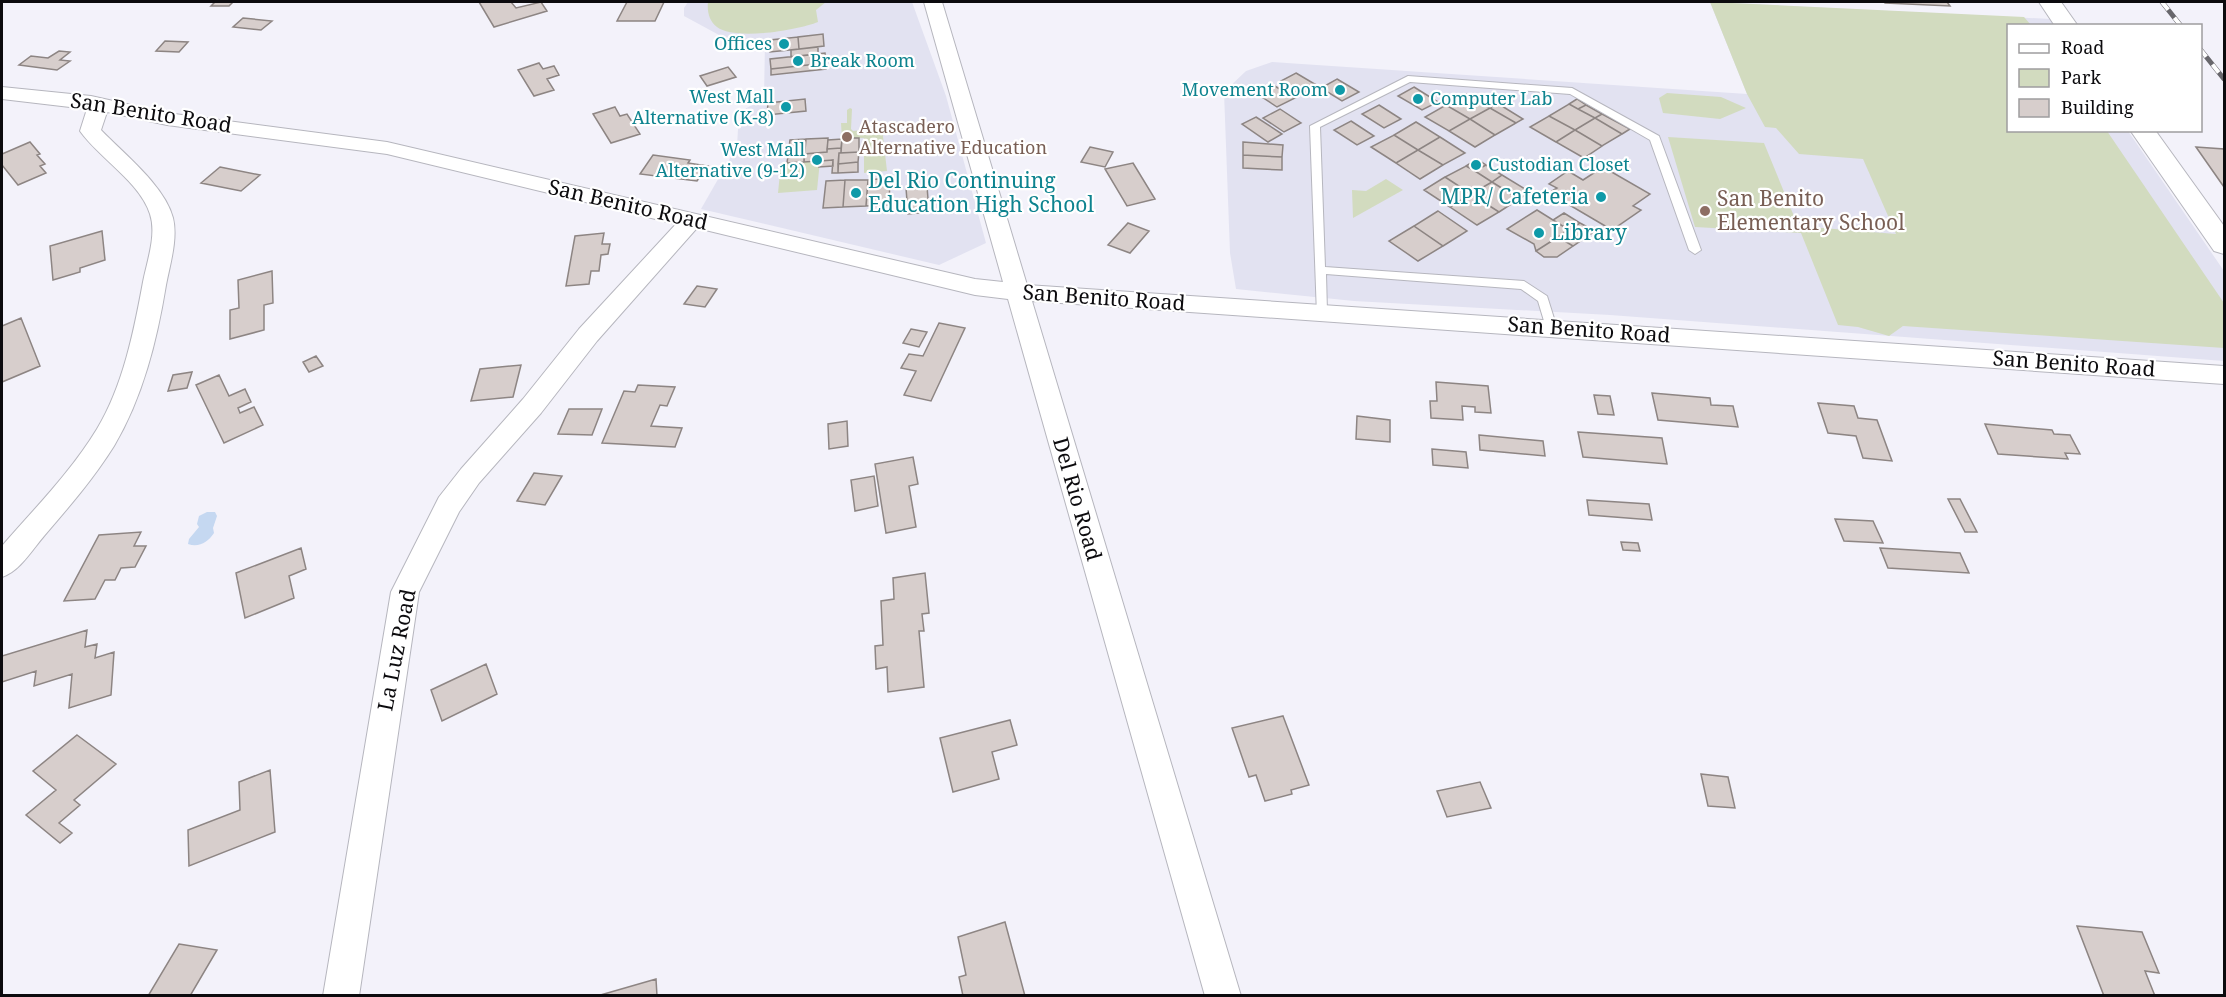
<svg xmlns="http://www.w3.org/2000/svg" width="2226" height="997" font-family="'Noto Serif',serif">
	<rect width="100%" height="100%" fill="#f3f2fa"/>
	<!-- built -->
	<path fill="#e2e2f1" d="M688 2H912L946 96 986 243 939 265 701 209 737 146 738 129 745 109 764 98 765 41 732 42 684 16V8Z
		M1710 2 2051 19 2055 25 2008 26V130L2128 131 2224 271V361L1610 315 1354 301 1236 289 1230 253 1224 92 1246 71 1272 62 1747 94Z"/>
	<!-- green -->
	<path fill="#d2dbbf" d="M708 2H826L816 10 818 22C798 30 735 41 717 27 709 21 707 11 708 2Z
		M1710 2 2024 17 2031 25 2008 26V130L2107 131 2224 303V348L1903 326 1889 336 1858 327 1838 325 1801 233 1695 227 1668 137 1764 143 1798 226 1896 234 1863 159 1799 154 1776 128 1765 127 1747 94Z
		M1667 93 1721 97 1746 108 1720 119 1663 113 1659 98Z
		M850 108 852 109 851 129 853 131 882 128 887 171 864 173V138L842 139 841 123H847V110Z
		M820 161 817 190 778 193 781 163Z
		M1386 179 1403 190 1353 218 1352 190 1366 191Z"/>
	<!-- water -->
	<path fill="#c5d8f1" d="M207 512H215L217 516 213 528 214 533C208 542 199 548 188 544L189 539 199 527 197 524 199 516Z"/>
	<!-- building -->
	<path fill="#d7cecc" stroke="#8d8583" stroke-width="1.5" d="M215 2H233L229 6H211Z
		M479 2H511L516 8 541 2 547 11 494 27Z
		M627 2H664L655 21H617Z
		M1884 2H1947L1950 6 1885 3Z
		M243 18 272 21 261 30 233 27Z
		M823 34 824 46 799 49 798 37Z
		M798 37 799 49 770 52V40Z
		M165 41 188 42 179 52 156 51Z
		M818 47V54L791 57V50Z
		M59 51 70 52 60 60 70 61 57 70 19 65 31 56 48 58Z
		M825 53 826 63 771 69 770 59Z
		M539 63 543 69 554 66 559 75 547 79 554 90 534 96 518 70Z
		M826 63V69L771 75V69Z
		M728 67 736 77 707 86 700 76Z
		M1296 73 1318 86 1301 95 1279 82Z
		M1337 79 1359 92 1342 101 1321 88Z
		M1273 85 1295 98 1277 107 1256 93Z
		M1414 87 1438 102 1422 110 1398 96Z
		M1467 94 1475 99 1490 108 1470 119 1446 105Z
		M1483 95 1497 103 1490 108 1475 99Z
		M805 99 806 111 767 115 768 103Z
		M1577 99 1586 105 1578 109 1569 104Z
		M1497 103 1523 119 1516 123 1490 108Z
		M1569 104 1578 109 1595 118 1575 130 1549 116Z
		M1379 105 1401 119 1384 128 1362 114Z
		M1446 105 1470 119 1449 131 1425 117Z
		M1586 105 1602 114 1595 118 1578 109Z
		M615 107 620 116 627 114 640 134 611 143 593 114Z
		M1490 108 1516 123 1495 135 1470 119Z
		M1280 109 1301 123 1284 132 1263 118Z
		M1602 114 1630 129 1622 134 1595 118Z
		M1549 116 1575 130 1556 142 1530 127Z
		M1256 117 1282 134 1268 142 1242 124Z
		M1595 118 1622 134 1602 146 1575 130Z
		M1470 119 1495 135 1475 147 1449 131Z
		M1351 121 1374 136 1357 145 1334 130Z
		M1416 122 1440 137 1418 150 1394 135Z
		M1575 130 1602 146 1584 158 1556 142Z
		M1394 135 1418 150 1396 163 1371 147Z
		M1440 137 1465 153 1443 165 1418 150Z
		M828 138 827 152 804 154 806 139Z
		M854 138H859V152L841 153 842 139Z
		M806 139 804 162 787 163 790 140Z
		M842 139 841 148 827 149 828 140Z
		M30 142 40 154 37 155 45 164 40 166 46 173 18 185 2 165V154Z
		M1243 142 1283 145 1282 157 1243 155Z
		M1090 147 1113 152 1105 167 1081 162Z
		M2196 147 2224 149V187Z
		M841 148V153H839L838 173H832L833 160 804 162V154L827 152V149Z
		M1418 150 1443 165 1420 179 1396 163Z
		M859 152 858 162 838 164 839 153Z
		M653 155 690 160 688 163 708 166 697 181 640 174Z
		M1243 155 1282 157V170L1243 168Z
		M1477 159 1486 165 1475 171 1466 166Z
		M833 160V166L819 167 820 161Z
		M858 162V172L838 173V164Z
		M1133 163 1155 199 1127 206 1105 169Z
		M1486 165 1502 175 1492 182 1475 171Z
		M1466 166 1475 171 1492 182 1471 194 1445 177Z
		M220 167 260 175 241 191 201 183Z
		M1603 167 1650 194 1633 206 1641 210 1612 230 1549 193 1557 188 1549 184 1568 171 1583 180Z
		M1502 175 1530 192 1519 199 1492 182Z
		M1445 177 1471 194 1450 207 1424 190Z
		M878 179H890L889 205 866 206 868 180Z
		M845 180H868L866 206 843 207Z
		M845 180 843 207 823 208 826 181Z
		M1492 182 1519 199 1499 212 1471 194Z
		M927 186 929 212 908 214 906 188Z
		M1471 194 1499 212 1477 225 1450 207Z
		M1537 210 1569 230 1536 251 1534 244 1507 229Z
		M1438 211 1467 231 1443 246 1414 226Z
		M1564 213 1580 223 1569 230 1553 220Z
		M1128 223 1149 231 1130 253 1108 245Z
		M1580 223 1595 231 1573 246 1558 237Z
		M1414 226 1443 246 1418 261 1389 241Z
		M102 231 105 260 80 268V272L53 280 50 246Z
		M604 233 602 244H610L608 254 601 255 599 271H591L589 284 566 286 575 236Z
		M1558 237 1573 246 1557 257H1544L1536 251Z
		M272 271 273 303 264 305V330L230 339V310L239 308 238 280Z
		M697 286 717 289 705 307 684 304Z
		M21 318 40 366 2 382V326Z
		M939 323 965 328 931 401 904 395 916 371 901 368 909 354 923 356Z
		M911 329 927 332 919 347 903 343Z
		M316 356 323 366 309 372 303 362Z
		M521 365 513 397 471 401 480 369Z
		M192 372 187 388 168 391 173 375Z
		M219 375 229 396 245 389 251 402 238 408 240 413 254 407 263 425 224 443 196 385Z
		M1436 382 1488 386 1491 413 1475 412V407L1462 406 1463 420 1431 418 1430 401H1437Z
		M638 385 675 387 667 406 660 405 651 426 682 428 675 447 602 443 624 391 635 392Z
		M1652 393 1710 398 1711 405 1733 406 1738 427 1658 420Z
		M1594 395 1610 396 1614 415 1598 414Z
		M1818 403 1854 406 1858 418 1877 420 1892 461 1863 458 1856 436 1828 433Z
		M569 409H602L592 435 558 434Z
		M1357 416 1390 420V442L1356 439Z
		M847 421 848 446 829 449 828 424Z
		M1985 424 2052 430 2054 434 2070 435 2080 454 2065 453 2068 459 1998 454Z
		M1578 432 1662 438 1667 464 1583 457Z
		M1479 435 1543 441 1545 456 1480 450Z
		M1432 449 1466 452 1468 468 1433 465Z
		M913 457 918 484 909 486 916 527 886 533 875 464Z
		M534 473 562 476 545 505 517 501Z
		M874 476 878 506 855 511 851 480Z
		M1948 499H1960L1977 532H1965Z
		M1587 500 1649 504 1652 520 1589 515Z
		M1835 519 1873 521 1883 543 1844 541Z
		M141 532 134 546H146L135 567 121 568 115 580H105L95 599 64 601 99 535Z
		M1621 542 1638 543 1640 551 1623 550Z
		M301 548 306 569 289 576 294 598 245 618 236 573Z
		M1880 548 1960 553 1969 573 1888 568Z
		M925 573 929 613 922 614 924 631H919L924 687 888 692 887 667 876 669 875 646 883 645 881 601 894 599 893 578Z
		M87 630 85 647 97 644 95 658 114 652 111 695 69 708 72 674 34 686 36 671 2 682V656Z
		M486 664 497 694 442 721 431 690Z
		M1283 716 1309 785 1291 790 1292 794 1265 801 1256 775 1249 777 1232 728Z
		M1010 720 1017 745 992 752 999 779 953 792 940 738Z
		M77 735 116 764 74 800 80 805 59 823 72 833 60 843 26 815 56 790 33 771Z
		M270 770 275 832 189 866 188 830 240 810 239 782Z
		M1701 774 1728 777 1735 808 1708 806Z
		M1480 782 1491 808 1447 817 1437 791Z
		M1005 922 1025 996H963L959 977 966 975 958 937Z
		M2077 926 2142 932 2159 973 2145 971 2155 996H2104Z
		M179 944 217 950 190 996H148Z
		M656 979 657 996H597Z"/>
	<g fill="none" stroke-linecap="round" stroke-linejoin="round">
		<!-- lane casing -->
		<g stroke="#b6b6be" stroke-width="2">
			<path id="lane" d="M1408 76 1572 88 1659 136 1701 250 1695 254 1689 250 1650 140 1570 94 1410 82 1320 127 1325 267 1524 281 1547 296 1557 328 1551 332 1547 331 1538 301 1521 289 1326 274 1327 312 1321 316 1317 315 1310 126Z"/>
		</g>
		<!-- street casing -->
		<g stroke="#b6b6be" stroke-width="2">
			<path id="street" d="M924 2H942L1027 285 2224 366V384L1032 301 1241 996H1205L1008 299 975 295 697 228 597 341 541 413 479 483 459 512 419 592 359 996H323L391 592 439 497 461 469 523 399 579 329 676 224 387 154 167 125 107 112 101 130C123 153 165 186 173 218 178 239 170 264 166 285 157 340 143 397 114 446 94 478 69 507 44 536 32 550 20 571 2 577V546C34 509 71 472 97 429 123 386 134 331 143 282 147 261 157 235 150 214 140 182 99 158 80 131L87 109 2 99V87L91 96 167 113 387 142 975 279 1003 282Z"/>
		</g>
		<!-- secondary casing -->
		<g stroke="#b6b6be" stroke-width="2">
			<path id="secondary" d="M2039 2H2061L2078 26H2055Z
				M2130 130H2155L2224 226V254L2214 251Z"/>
		</g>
		<!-- lane -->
		<use href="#lane" fill="#fff" fill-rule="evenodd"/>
		<!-- street -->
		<use href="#street" fill="#fff" fill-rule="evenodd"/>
		<!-- secondary -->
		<use href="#secondary" fill="#fff" fill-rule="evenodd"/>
		<!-- rail casing -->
		<g stroke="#68676c" stroke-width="5">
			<path id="rail" d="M2162 2 2181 26
				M2200 49 2224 79"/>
		</g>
		<!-- rail -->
		<use href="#rail" stroke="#fff" stroke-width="4" stroke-dasharray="10" stroke-linecap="butt"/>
	</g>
	<!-- markers -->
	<g fill="#0f9aa8" stroke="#fff" stroke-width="2">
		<circle cx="784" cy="44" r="6"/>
		<circle cx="798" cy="61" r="6"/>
		<circle cx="1340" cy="90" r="6"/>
		<circle cx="1418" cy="99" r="6"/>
		<circle cx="786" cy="107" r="6"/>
		<circle cx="817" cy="160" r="6"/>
		<circle cx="1476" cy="165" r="6"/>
		<circle cx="856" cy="193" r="6"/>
		<circle cx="1601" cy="197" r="6"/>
		<circle cx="1539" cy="233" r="6"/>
	</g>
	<g fill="#8d6e63" stroke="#fff" stroke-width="2">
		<circle cx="847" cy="137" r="6"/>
		<circle cx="1705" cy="211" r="6"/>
	</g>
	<g text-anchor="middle" stroke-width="4.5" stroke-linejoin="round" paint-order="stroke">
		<!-- far-culture labels -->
		<g font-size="18" fill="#0d838f" stroke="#fff" text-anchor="end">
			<text x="772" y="50">Offices</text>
			<text x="810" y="67" text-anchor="start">Break Room</text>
			<text x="1328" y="96">Movement Room</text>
			<text x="774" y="103">West Mall<tspan x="774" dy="21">Alternative (K-8)</tspan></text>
			<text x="1430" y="105" text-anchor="start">Computer Lab</text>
			<text x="805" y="156">West Mall<tspan x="805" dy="21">Alternative (9-12)</tspan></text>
			<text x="1488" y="171" text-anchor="start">Custodian Closet</text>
		</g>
		<!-- far-education labels -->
		<g font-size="18" fill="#785e54" stroke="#fff" text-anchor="start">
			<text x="859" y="133">Atascadero<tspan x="859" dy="21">Alternative Education</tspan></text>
		</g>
		<!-- street labels -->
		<g font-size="21" fill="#0c0b0e" stroke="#fff">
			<text transform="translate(151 113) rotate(9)" y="7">San Benito Road</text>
			<text transform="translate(628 205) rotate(13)" y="7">San Benito Road</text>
			<text transform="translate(1104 298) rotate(4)" y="7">San Benito Road</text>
			<text transform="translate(1589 330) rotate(4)" y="7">San Benito Road</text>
			<text transform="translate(2074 364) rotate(4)" y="7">San Benito Road</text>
			<text transform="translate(1077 499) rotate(74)" y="7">Del Rio Road</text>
			<text transform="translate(397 650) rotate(-79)" y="7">La Luz Road</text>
		</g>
		<!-- culture labels -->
		<g font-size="21" fill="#0d838f" stroke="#fff" text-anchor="start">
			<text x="868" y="188">Del Rio Continuing<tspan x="868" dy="24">Education High School</tspan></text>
			<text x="1589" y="204" text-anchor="end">MPR/ Cafeteria</text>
			<text x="1551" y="240">Library</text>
		</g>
		<!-- education labels -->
		<g font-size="21" fill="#785e54" stroke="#fff" text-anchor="start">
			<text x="1717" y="206">San Benito<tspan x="1717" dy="24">Elementary School</tspan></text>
		</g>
	</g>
	<!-- border -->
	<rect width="2226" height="997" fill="none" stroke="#0c0b0e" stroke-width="6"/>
	<!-- legend -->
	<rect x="2007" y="24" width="195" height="108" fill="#ffffff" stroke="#9e9d9f" stroke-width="1.5"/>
	<rect x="2019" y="44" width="30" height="9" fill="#ffffff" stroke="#9e9d9f" stroke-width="1.5"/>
	<text x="2061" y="54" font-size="18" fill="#0c0b0e">Road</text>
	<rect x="2019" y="69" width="30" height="18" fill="#d2dbbf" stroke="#9e9d9f" stroke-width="1.5"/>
	<text x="2061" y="84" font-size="18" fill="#0c0b0e">Park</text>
	<rect x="2019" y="99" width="30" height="18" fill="#d7cecc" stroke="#9e9d9f" stroke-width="1.5"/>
	<text x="2061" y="114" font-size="18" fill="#0c0b0e">Building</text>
</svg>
